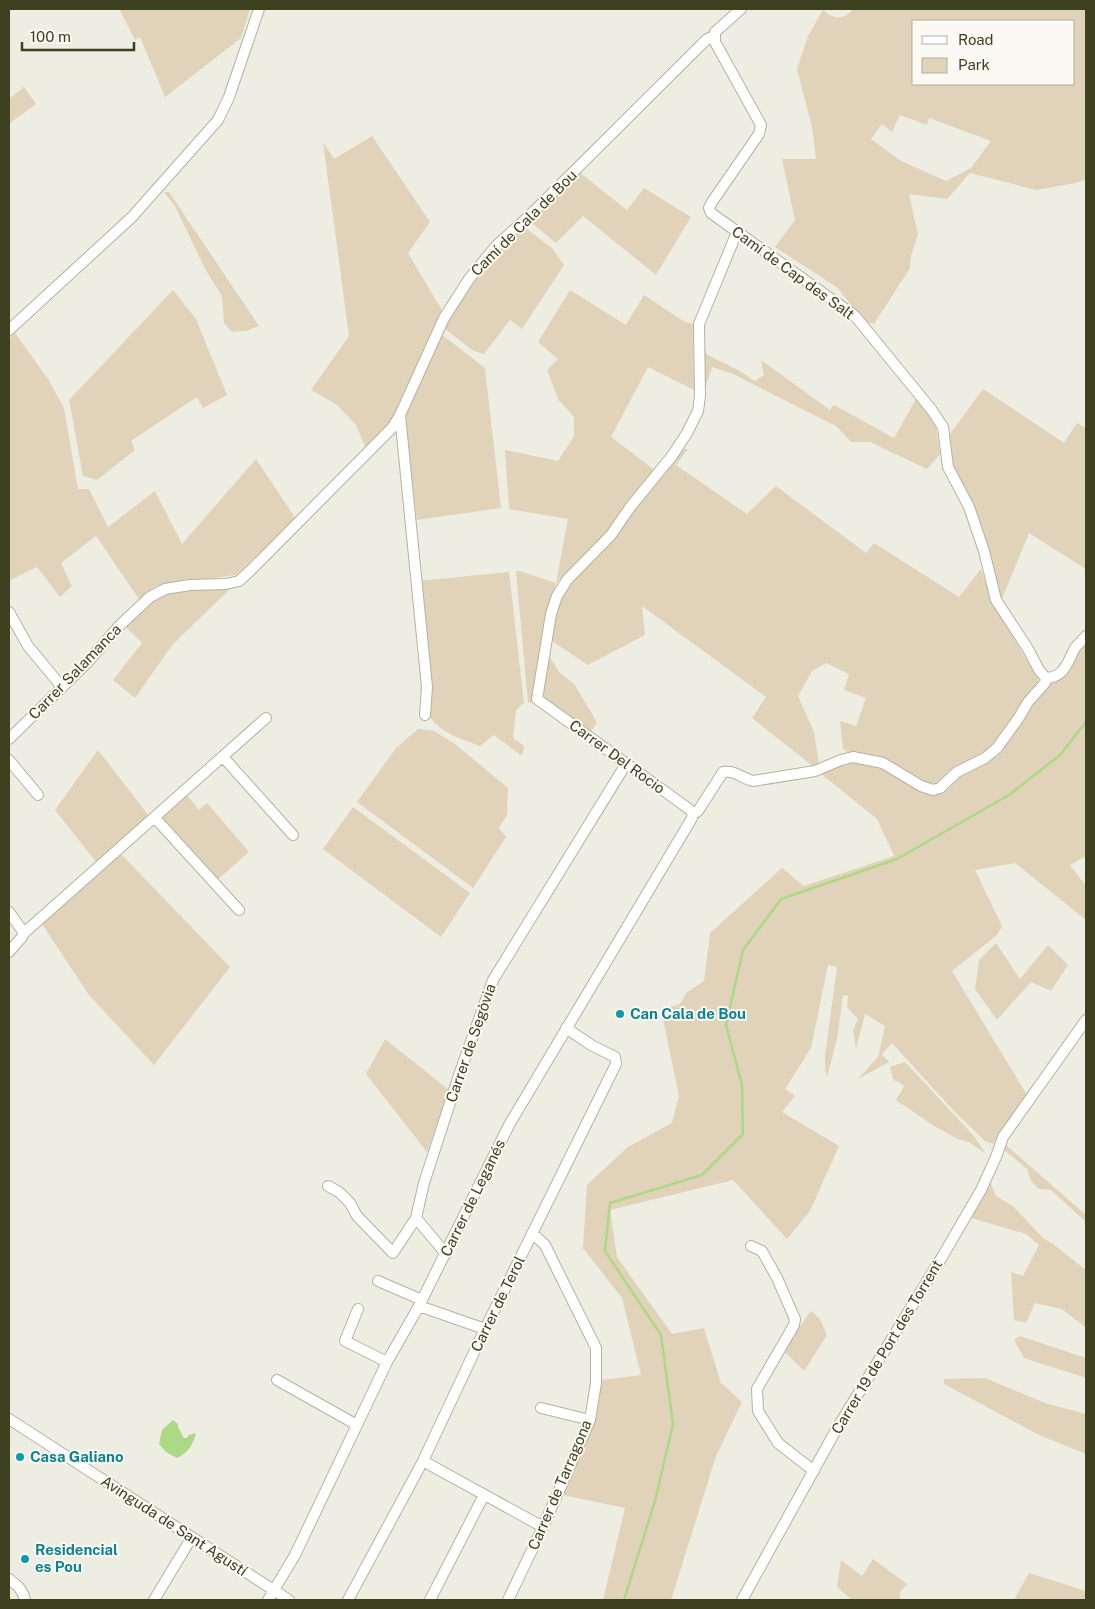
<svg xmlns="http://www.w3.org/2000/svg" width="1095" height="1609" font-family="'Public Sans',sans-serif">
	<rect width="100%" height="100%" fill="#eeede2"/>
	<!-- green -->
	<path fill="#e1d3b9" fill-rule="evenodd" d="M119 9H250L241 38 165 97 140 37 135 40Z
		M853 9H1086V179L1076 183 1036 190 970 173 947 199 909 194 918 235 911 255 910 268 874 324 863 321 838 288 775 247 795 220 782 159H816L812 127 797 69 808 36 823 10C833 19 844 21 853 9ZM914 21H1074V84H914ZM900 115 927 125 929 118 991 141 971 168 946 181 901 161 871 139 882 124 892 132Z
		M24 87 36 104 9 124V99Z
		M372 136 430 222 408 253 443 312 391 420 366 449 356 425 336 404 311 390 349 336 323 142 334 159Z
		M579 172 627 210 644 188 691 217 656 275 583 216 556 243 528 220Z
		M164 192H169L259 326 246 331 232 332 224 323 222 296 205 269 175 206Z
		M523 226 552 248 564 265 522 329 510 320 484 354 472 350 444 328 445 322 470 281 497 250Z
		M173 290 196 319 227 395 203 408 197 397 131 441 135 450 97 480 83 476 69 400Z
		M570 290 626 325 644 295 683 321 693 324 694 390 648 367 611 437 656 471 611 529 556 583 531 703 528 702 516 571H520L556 583 568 519 509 509 505 450 558 461 574 436V417L558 399 547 370 558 359 538 342Z
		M703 329 706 354 738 370 755 381 764 375 761 360 830 410 834 405 894 438 917 397 936 427 940 454 927 469 870 442H851L836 426 733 374 712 367 703 394Z
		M15 333 48 379 64 408 78 489H89L108 527 155 491 182 544 256 459 296 519 236 575 156 586 139 599 96 536 61 563 72 586 60 597 37 567 9 581V338Z
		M441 334 485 368 501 508 417 520 403 416Z
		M983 389 1064 443 1077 423 1086 428V569L1029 533 1001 601 953 469 946 444 950 434Z
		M681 449H688L676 465 747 514 776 486 866 553 874 543 959 597 981 569 993 604 1038 679V686L989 752 942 782 932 786 850 754 843 749 840 721 856 726 866 698 844 690 849 674 826 663 812 671 798 696 814 732 819 764 814 767 752 718 766 697 642 606 645 635 588 665 552 641 550 657 559 672 574 684 597 722 589 735 541 699 559 599 569 582Z
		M509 572 524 703 516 710 513 738 524 746 522 756 494 735 480 746C461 739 438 732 428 714L419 581Z
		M191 589H230L173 644 135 698 113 680 142 643 125 626 155 597Z
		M1086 644V856L1070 865 1086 886V920L1015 863 975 870 1002 926 997 935 952 971 1027 1095 993 1144 985 1141 953 1110 892 1043 882 1054 889 1062 858 1079 878 1057 885 1026 865 1014 856 1049 853 1030 858 1019 847 1007 848 996 843 995 837 1039 827 1077 825 1070V1056L837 967 828 965 811 1048 785 1089 795 1096 782 1112 839 1146 810 1211 787 1239 733 1180 610 1210 617 1257 672 1334 704 1328 721 1383 742 1402 716 1456 671 1600H603L625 1508 563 1495 594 1420 601 1380 641 1375 622 1298 583 1248 587 1185 628 1147 672 1123 679 1096 661 1010 680 1004 687 992 704 981 710 933 782 868 804 886 894 856 877 819 820 773C827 770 834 765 841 763 873 755 908 781 934 796L965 772 998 756 1037 698 1049 685 1064 677 1081 648Z
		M418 729 434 731 455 744 508 788 507 815 499 828 506 837 473 888 357 802 396 748Z
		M98 750 149 816 97 863 55 810Z
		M186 794 199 810 207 803 249 852 216 881 160 818Z
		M353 807 470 893 441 937 323 849Z
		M120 853 230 967 154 1065 89 995 42 924Z
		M996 943 1020 979 1048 945 1068 965 1051 991 1031 982 997 1020 975 989 979 960Z
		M385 1039 449 1090 427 1152 366 1074Z
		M905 1062 973 1135 986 1154 969 1142 958 1139 934 1126 896 1100 904 1086 893 1079 890 1067Z
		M1005 1144 1086 1215V1222L1051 1190 1039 1189 1031 1181 1027 1169 1003 1149Z
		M989 1179 996 1196 1014 1207 1044 1239 1053 1244 1086 1270V1328L1062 1309 1035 1303 1026 1323 1014 1320 1011 1272 1023 1276 1039 1245 1026 1234 968 1217Z
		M811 1311 820 1319 827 1335 804 1371 783 1350Z
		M1020 1336 1086 1358V1378L1024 1358 1014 1340Z
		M985 1378 1045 1403 1086 1414V1454L1039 1435 944 1384V1379Z
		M873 1559 907 1584 900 1592V1600H852L837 1587 841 1560 862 1576Z
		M1029 1573 1086 1591V1600H1014Z"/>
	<!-- water -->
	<path fill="#acd984" d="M173 1420 178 1424V1427L184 1438H187L189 1435 196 1433C193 1445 188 1453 177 1458L166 1452 159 1444 162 1430Z"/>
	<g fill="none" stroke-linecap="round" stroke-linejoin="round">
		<!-- stream -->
		<path stroke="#acd984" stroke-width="2.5" d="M624 1600 655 1501 673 1424 661 1335 605 1251 610 1203 702 1175 743 1134 742 1085 726 1025 743 950 781 899 897 859 1009 795 1060 755 1086 722"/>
		<!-- minor casing -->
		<g stroke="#b2b3a0" stroke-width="12">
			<path id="minor" d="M741 9 715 32V42L761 125 759 134 712 202 709 208 711 213 855 316 931 409 943 427 948 467 969 507 984 551 996 600 1028 649 1039 670 1046 678C1065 677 1067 662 1075 648 1078 644 1083 640 1086 636
				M9 330 132 217 218 120 229 97 259 9
				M400 415 427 687 425 715
				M9 612 28 646 62 687
				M9 739 86 664 119 626 150 597 165 589 190 585 226 584 239 581 250 571 392 428 400 415 444 318 469 279 496 246 528 217 707 39 714 36
				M223 757 293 835
				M9 760 38 795
				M693 814 698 811 723 772C735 770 741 778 753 781L815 771 841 760 853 757 883 763 921 786 933 790 940 788 957 772 985 758 997 748 1018 719 1028 702 1045 683 1046 678
				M155 818 239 910
				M9 912 24 933 22 937 9 952
				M24 933 266 718
				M328 1186 339 1192 350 1203 357 1216 393 1253 416 1218 424 1183 459 1075 493 980 626 764
				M416 1218 446 1254
				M751 1246 762 1251 777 1278 795 1319 794 1325 757 1389 758 1411 778 1443 814 1471
				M378 1281 422 1300
				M419 1306 485 1329
				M358 1309 345 1341 387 1362
				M277 1380 357 1425
				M541 1408 590 1420
				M9 1419 289 1600
				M423 1461 543 1527
				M9 1579C17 1585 23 1590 25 1600
				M154 1600 192 1537
				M268 1600 295 1555 387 1362 419 1306 509 1125 692 818 693 814 689 809 537 699 551 614 557 596 567 580 611 535 631 506 672 456 687 433 698 411 700 396 699 324 737 232
				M348 1600 423 1461 485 1329 616 1064 615 1057 591 1045 566 1028
				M430 1600 484 1495
				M508 1600 543 1527 590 1420 596 1383V1348L545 1245 532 1233
				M742 1600 836 1430 942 1257 981 1190 996 1157 1003 1137 1086 1020"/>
		</g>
		<!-- minor -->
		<use href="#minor" stroke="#fff" stroke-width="10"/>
	</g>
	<!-- markers -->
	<g fill="#0f9aa8" stroke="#faf9f3" stroke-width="2">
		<circle cx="620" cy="1014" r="5"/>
		<circle cx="20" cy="1457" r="5"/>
		<circle cx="25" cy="1559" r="5"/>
	</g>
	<g text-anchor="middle" stroke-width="4" stroke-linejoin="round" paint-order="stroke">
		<!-- street labels -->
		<g font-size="15" fill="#3e4120" stroke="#faf9f3">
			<text transform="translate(524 223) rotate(-45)" y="5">Camí de Cala de Bou</text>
			<text transform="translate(793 273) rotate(36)" y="5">Camí de Cap des Salt</text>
			<text transform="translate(75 672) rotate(-46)" y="5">Carrer Salamanca</text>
			<text transform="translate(617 757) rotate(36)" y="5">Carrer Del Rocio</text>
			<text transform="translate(471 1043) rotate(-71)" y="5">Carrer de Segòvia</text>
			<text transform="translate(473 1198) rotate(-64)" y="5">Carrer de Leganés</text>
			<text transform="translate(498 1304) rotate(-64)" y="5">Carrer de Terol</text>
			<text transform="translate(887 1347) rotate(-59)" y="5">Carrer 19 de Port des Torrent</text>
			<text transform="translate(560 1485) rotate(-67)" y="5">Carrer de Tarragona</text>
			<text transform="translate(174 1526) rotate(33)" y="5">Avinguda de Sant Agustí</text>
		</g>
		<!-- culture labels -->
		<g font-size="15" font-weight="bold" fill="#0d838f" stroke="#faf9f3" text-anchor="start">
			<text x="630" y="1019">Can Cala de Bou</text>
			<text x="30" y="1462">Casa Galiano</text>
			<text x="35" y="1555">Residencial<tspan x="35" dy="17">es Pou</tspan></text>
		</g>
	</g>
	<!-- border -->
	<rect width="1095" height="1609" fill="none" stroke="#3e4120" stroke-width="20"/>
	<!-- legend -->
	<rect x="912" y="20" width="162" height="65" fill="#faf9f3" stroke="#afaf9f"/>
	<rect x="922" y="36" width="25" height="8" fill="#ffffff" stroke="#afaf9f"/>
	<text x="958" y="45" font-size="15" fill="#3e4120">Road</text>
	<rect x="922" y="58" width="25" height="15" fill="#e1d3b9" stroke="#afaf9f"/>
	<text x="958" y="70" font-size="15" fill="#3e4120">Park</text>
	<!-- scale -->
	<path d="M22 42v8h112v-8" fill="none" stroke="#3e4120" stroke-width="2.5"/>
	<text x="30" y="42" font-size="15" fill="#3e4120" stroke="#faf9f3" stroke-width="4" paint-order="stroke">100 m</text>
</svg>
